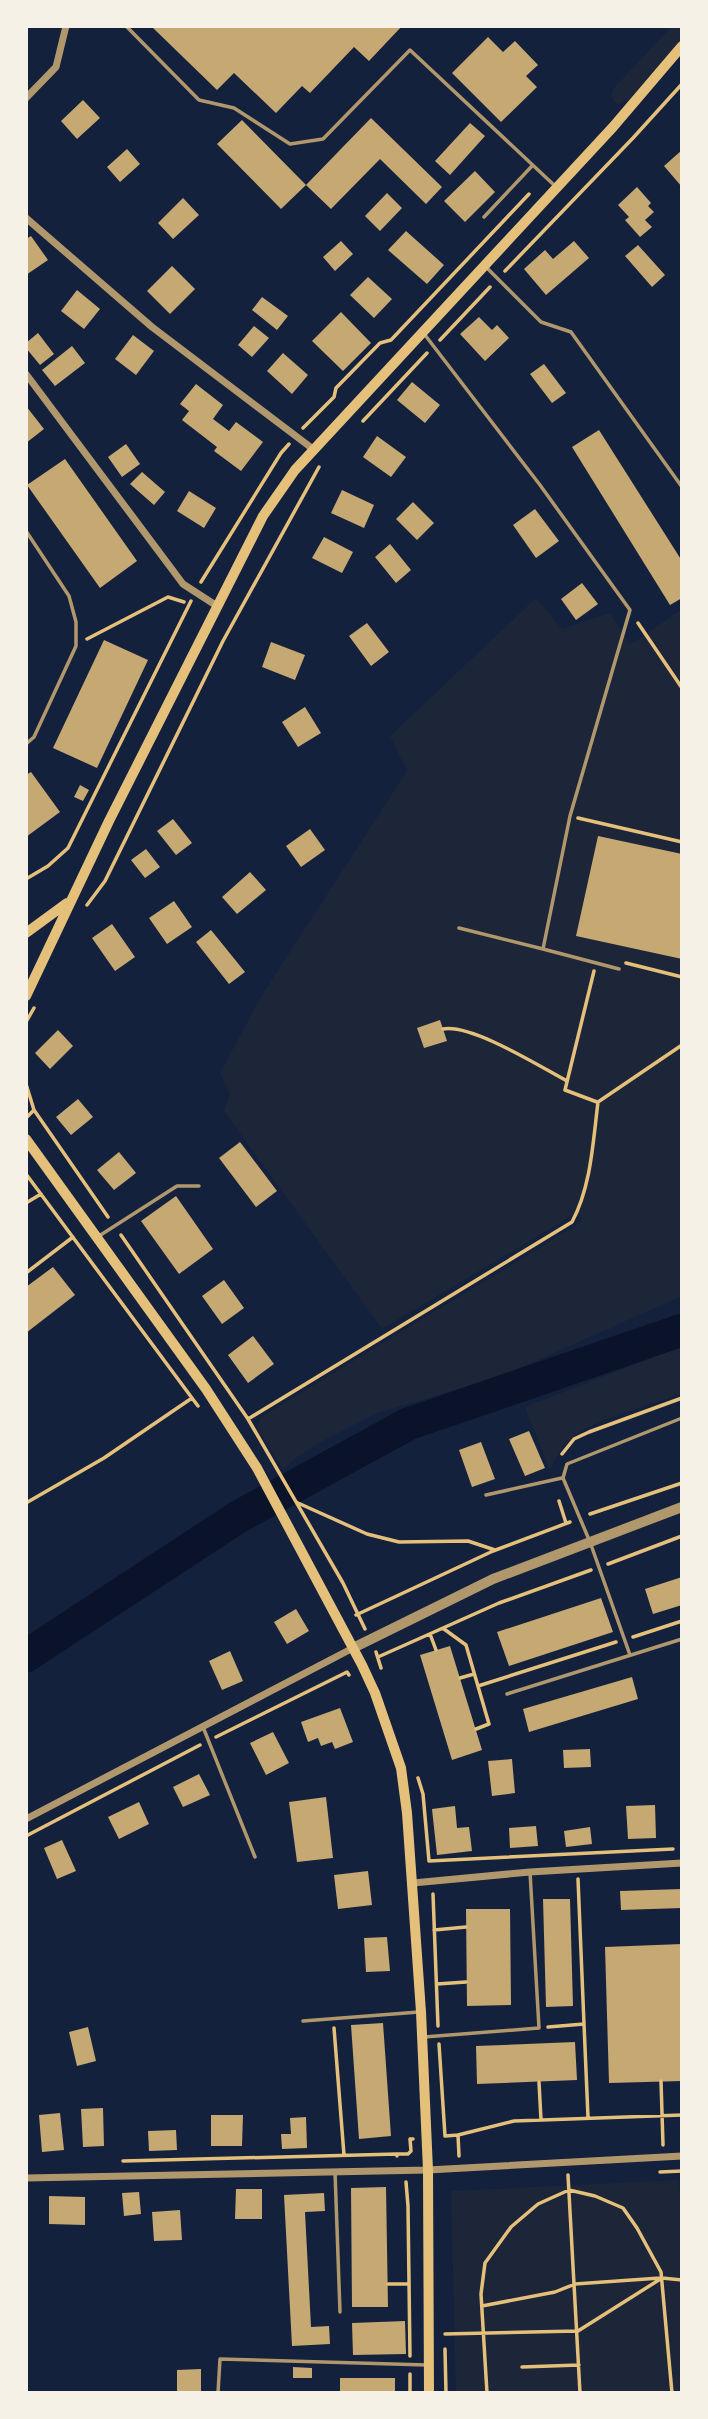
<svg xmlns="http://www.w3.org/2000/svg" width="708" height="2419" font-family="'Fira Sans Condensed',sans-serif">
	<rect width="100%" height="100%" fill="#14213d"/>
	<!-- green -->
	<path fill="#1d2539" d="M672 26H682V41L628 100 619 104 614 102 611 96 613 89Z
		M536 598 562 629 610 613 630 645 682 609V1296L502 1376 377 1413 313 1446 292 1461 284 1471 257 1427 261 1417 580 1223 582 1217 573 1215 382 1329 224 1111 230 1094 220 1073 262 995 407 771 390 736Z
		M682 1346V1394C651 1405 601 1417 575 1435 564 1443 555 1458 550 1470L525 1407Z
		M679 2180 682 2212V2393H456L451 2191Z"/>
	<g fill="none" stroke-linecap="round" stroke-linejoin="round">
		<!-- river -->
		<path stroke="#0b132b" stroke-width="33" d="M26 1656 238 1517 408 1424 682 1330"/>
	</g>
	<!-- building -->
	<path fill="#c6a872" d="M151 26H402L369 61 354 47 310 93 302 86 276 113 234 73 217 90Z
		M488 37 503 52 515 41 538 65 526 76 537 87 501 122 452 73Z
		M83 100 100 118 77 139 61 121Z
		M371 118 442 187 426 204 380 159 331 209 306 185Z
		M242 120 306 185 281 209 217 144Z
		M470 123 485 136 450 175 435 161Z
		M127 149 140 164 120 182 107 167Z
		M682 150V187L664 166Z
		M475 171 495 192 465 222 444 201Z
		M637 187 651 203 648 206 654 212 645 220 652 227 640 237 625 220 629 217 618 205Z
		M387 193 402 208 380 231 365 216Z
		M183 198 199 215 173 239 158 223Z
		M406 231 444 265 427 284 388 250Z
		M31 236 48 260 26 275V239Z
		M341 241 353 254 335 271 323 257Z
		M574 241 589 258 546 295 524 269 545 250 553 259Z
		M638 245 665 275 652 287 625 256Z
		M172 266 195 289 170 314 147 291Z
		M368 277 392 299 374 318 350 295Z
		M77 290 100 309 84 329 61 311Z
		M262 297 288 316 277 330 252 310Z
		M341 312 371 343 343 371 312 341Z
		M479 317 492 330 497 325 509 338 485 361 460 334Z
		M254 326 269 338 252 357 238 345Z
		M38 333 54 354 40 365 26 348V343Z
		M133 335 154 351 136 375 115 359Z
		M72 346 85 363 55 386 42 370Z
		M283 353 308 375 292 394 267 371Z
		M544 364 566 393 552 403 530 374Z
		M412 382 440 405 425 423 397 400Z
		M196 384 223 405 213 419 229 431 236 422 263 442 241 471 214 451 217 447 182 420 189 411 180 404Z
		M26 406 44 429 26 443Z
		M599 430 682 561V598L670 605 572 447Z
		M377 436 406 457 391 477 363 457Z
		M126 444 140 464 122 477 108 457Z
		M65 459 137 561 100 588 27 485Z
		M142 472 165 492 154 505 130 484Z
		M342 490 374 505 364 528 331 513Z
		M189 491 216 508 204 528 177 511Z
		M413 502 434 523 417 540 396 519Z
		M535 509 559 541 536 558 513 525Z
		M324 537 353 552 342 573 312 558Z
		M390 544 411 570 396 583 375 557Z
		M582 583 598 604 576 620 561 599Z
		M367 623 389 652 371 666 349 636Z
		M104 640 148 660 97 768 53 748Z
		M271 642 305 655 295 680 262 667Z
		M305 707 321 733 298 747 282 722Z
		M31 772 60 812 26 837V775Z
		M80 785 89 790 83 801 74 797Z
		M173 819 192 843 176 855 157 831Z
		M310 829 325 850 301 867 286 846Z
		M598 836 682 854V959L576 936Z
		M146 849 160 867 145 878 131 860Z
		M250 872 266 890 237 914 222 897Z
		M174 901 192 927 167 944 149 918Z
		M112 924 135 957 115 971 92 938Z
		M211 930 245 972 229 984 196 942Z
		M440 1020 447 1041 424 1048 417 1028Z
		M58 1030 73 1046 50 1069 35 1053Z
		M78 1099 93 1117 71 1135 56 1117Z
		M240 1142 277 1191 256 1207 219 1158Z
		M119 1152 136 1173 114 1190 97 1170Z
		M176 1196 213 1249 179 1274 141 1221Z
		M53 1267 75 1295 26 1333V1287Z
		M224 1280 244 1308 222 1324 202 1296Z
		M253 1336 274 1364 248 1383 228 1355Z
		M529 1431 545 1468 525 1476 509 1439Z
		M481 1442 495 1479 472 1487 459 1450Z
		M682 1577V1605L653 1614 645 1589Z
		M601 1598 613 1632 509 1666 497 1632Z
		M296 1609 309 1631 287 1644 274 1622Z
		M450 1646 482 1750 452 1760 420 1655Z
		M230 1651 243 1681 222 1690 209 1661Z
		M632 1677 638 1699 529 1732 523 1709Z
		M340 1708 353 1742 335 1749 332 1742 321 1746 318 1738 308 1742 301 1722Z
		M273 1732 289 1763 266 1775 250 1743Z
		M590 1749 591 1767 564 1768 563 1750Z
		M512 1759 515 1793 492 1796 488 1761Z
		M199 1774 210 1795 183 1807 173 1787Z
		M326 1797 333 1858 297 1862 289 1802Z
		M139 1802 149 1824 119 1839 108 1817Z
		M655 1805 656 1838 628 1839 626 1806Z
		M455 1806 457 1828 469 1827 472 1851 437 1855 432 1809Z
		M536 1826 538 1846 510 1848 509 1828Z
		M590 1827 592 1844 566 1847 564 1831Z
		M62 1840 76 1871 57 1879 44 1848Z
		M368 1871 372 1905 338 1909 334 1875Z
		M682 1889V1908L621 1910 620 1891Z
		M543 1899H570L573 2006 546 2007Z
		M466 1909H510L511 2005 467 2006Z
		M387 1937 390 1971 366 1972 364 1938Z
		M682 1944V2081L609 2083 605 1947Z
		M383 2023 391 2136 359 2139 351 2025Z
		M88 2027 96 2061 77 2066 69 2032Z
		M575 2042 577 2080 477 2084 476 2046Z
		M103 2108 104 2146 83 2147 81 2109Z
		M60 2113 64 2150 42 2152 39 2115Z
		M211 2115H243L242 2146H211Z
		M306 2117 307 2148 282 2149 281 2134H291L290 2118Z
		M176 2130 177 2150 149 2151 148 2131Z
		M386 2187 388 2307H352L351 2188Z
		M236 2189H262V2219H235Z
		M139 2192 141 2214 124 2216 122 2193Z
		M324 2193 325 2211 305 2212 311 2327 329 2326 330 2344 292 2346 284 2195Z
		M49 2196 85 2197V2225L49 2224Z
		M180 2210 182 2240 154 2241 152 2212Z
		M405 2321 406 2354 353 2355 352 2323Z
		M293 2367 312 2368V2378H293Z
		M201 2369V2392L177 2393V2370Z
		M340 2378H395V2393H340Z"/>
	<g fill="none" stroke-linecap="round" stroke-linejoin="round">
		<!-- path -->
		<path stroke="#e5c07b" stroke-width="3.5" d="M505 271 633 138 682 84
			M440 340 490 287
			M363 421 427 353
			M303 428 334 397 336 388 380 343 391 340 529 194
			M201 582 281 453 289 444
			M638 623 682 688
			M87 639 168 597 184 602
			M578 818 682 842
			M26 879 48 866 68 848 191 601
			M87 905 105 881 223 641 319 467
			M626 963 682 977
			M594 971 565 1090 597 1102
			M26 1022 34 1008
			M443 1029C472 1024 539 1066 567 1081
			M26 1084 34 1110 26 1118
			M34 1110 108 1217
			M26 1174 192 1398 104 1458 26 1503
			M26 1203 41 1194
			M121 1235 248 1419 343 1583 365 1629
			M26 1273 73 1237
			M192 1398 198 1406
			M248 1419 572 1222C591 1187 593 1142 598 1102L682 1045
			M562 1454 574 1439 589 1432 682 1398
			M559 1501 566 1523
			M298 1503 367 1534 399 1542 468 1541 495 1550
			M590 1514 682 1483
			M608 1564 682 1536
			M356 1615 493 1551 570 1522
			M444 1629 466 1645 489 1724 476 1729
			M430 1634 436 1650
			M633 1637 682 1621
			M376 1652 381 1668
			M378 1657 499 1603 591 1570
			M460 1678 474 1674
			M478 1686 616 1642
			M216 1737 347 1672 349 1675
			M418 1778 423 1794 429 1861 673 1849
			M26 1836 200 1745
			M578 1879 584 2024
			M433 1894 438 2026
			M434 1930 466 1927
			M437 1984 466 1982
			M548 2027 584 2024 588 2117
			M334 2028 344 2155
			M439 2044 445 2136
			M661 2081 663 2145
			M539 2082 541 2120
			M458 2135 514 2121 682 2115
			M445 2136 458 2135 459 2156
			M397 2156V2154H408L411 2151 410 2139H413
			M123 2161 397 2154
			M660 2172 682 2171
			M568 2175 580 2393
			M406 2182 408 2206
			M408 2206 410 2356
			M388 2284H409
			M482 2306 555 2292 575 2284 660 2278
			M445 2334 578 2331 662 2278 682 2280
			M445 2349 446 2393
			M522 2367 579 2365
			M410 2374V2393
			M487 2393 481 2294 485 2263 511 2227 538 2204 569 2190 595 2196 623 2208 637 2228 661 2272 672 2393"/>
		<!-- service -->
		<path stroke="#b1986c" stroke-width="3.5" d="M126 26 199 100 234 108 290 144 323 139 410 50 554 185
			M484 217 532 166
			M487 268 541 322 571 332 682 487
			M425 335 540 485 630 610 570 816 543 949 619 969
			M26 531 69 596 76 622V646L34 737 26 744
			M459 928 543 949
			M99 1236 177 1186H199
			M486 1495 562 1478
			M630 1655 590 1542 563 1478 567 1464 682 1418
			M507 1694 682 1639
			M203 1727 255 1857
			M303 2021 419 2012
			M424 2037 539 2028 530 1872
			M335 2172 340 2312
			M218 2393 220 2359 427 2365"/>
		<!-- minor -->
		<path stroke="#b1986c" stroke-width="7" d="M26 98 56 67 66 26
			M26 218 152 327 313 449
			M26 374 183 584 217 606
			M26 1819 353 1648
			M413 1883 530 1872 682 1863
			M26 2178 428 2170 682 2156"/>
		<!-- tertiary -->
		<path stroke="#b1986c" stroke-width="10" d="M353 1648 493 1579 682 1507"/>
		<!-- secondary -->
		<path stroke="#e5c07b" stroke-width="10" d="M26 933 67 903
			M26 996 109 821 263 516 295 470 613 127 682 46
			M26 1139 206 1389 257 1468 362 1665 375 1693 401 1768 407 1813 421 2012 428 2170 429 2393"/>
	</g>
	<!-- border -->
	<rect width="708" height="2419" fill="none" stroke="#f6f1e7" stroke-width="56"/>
</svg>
